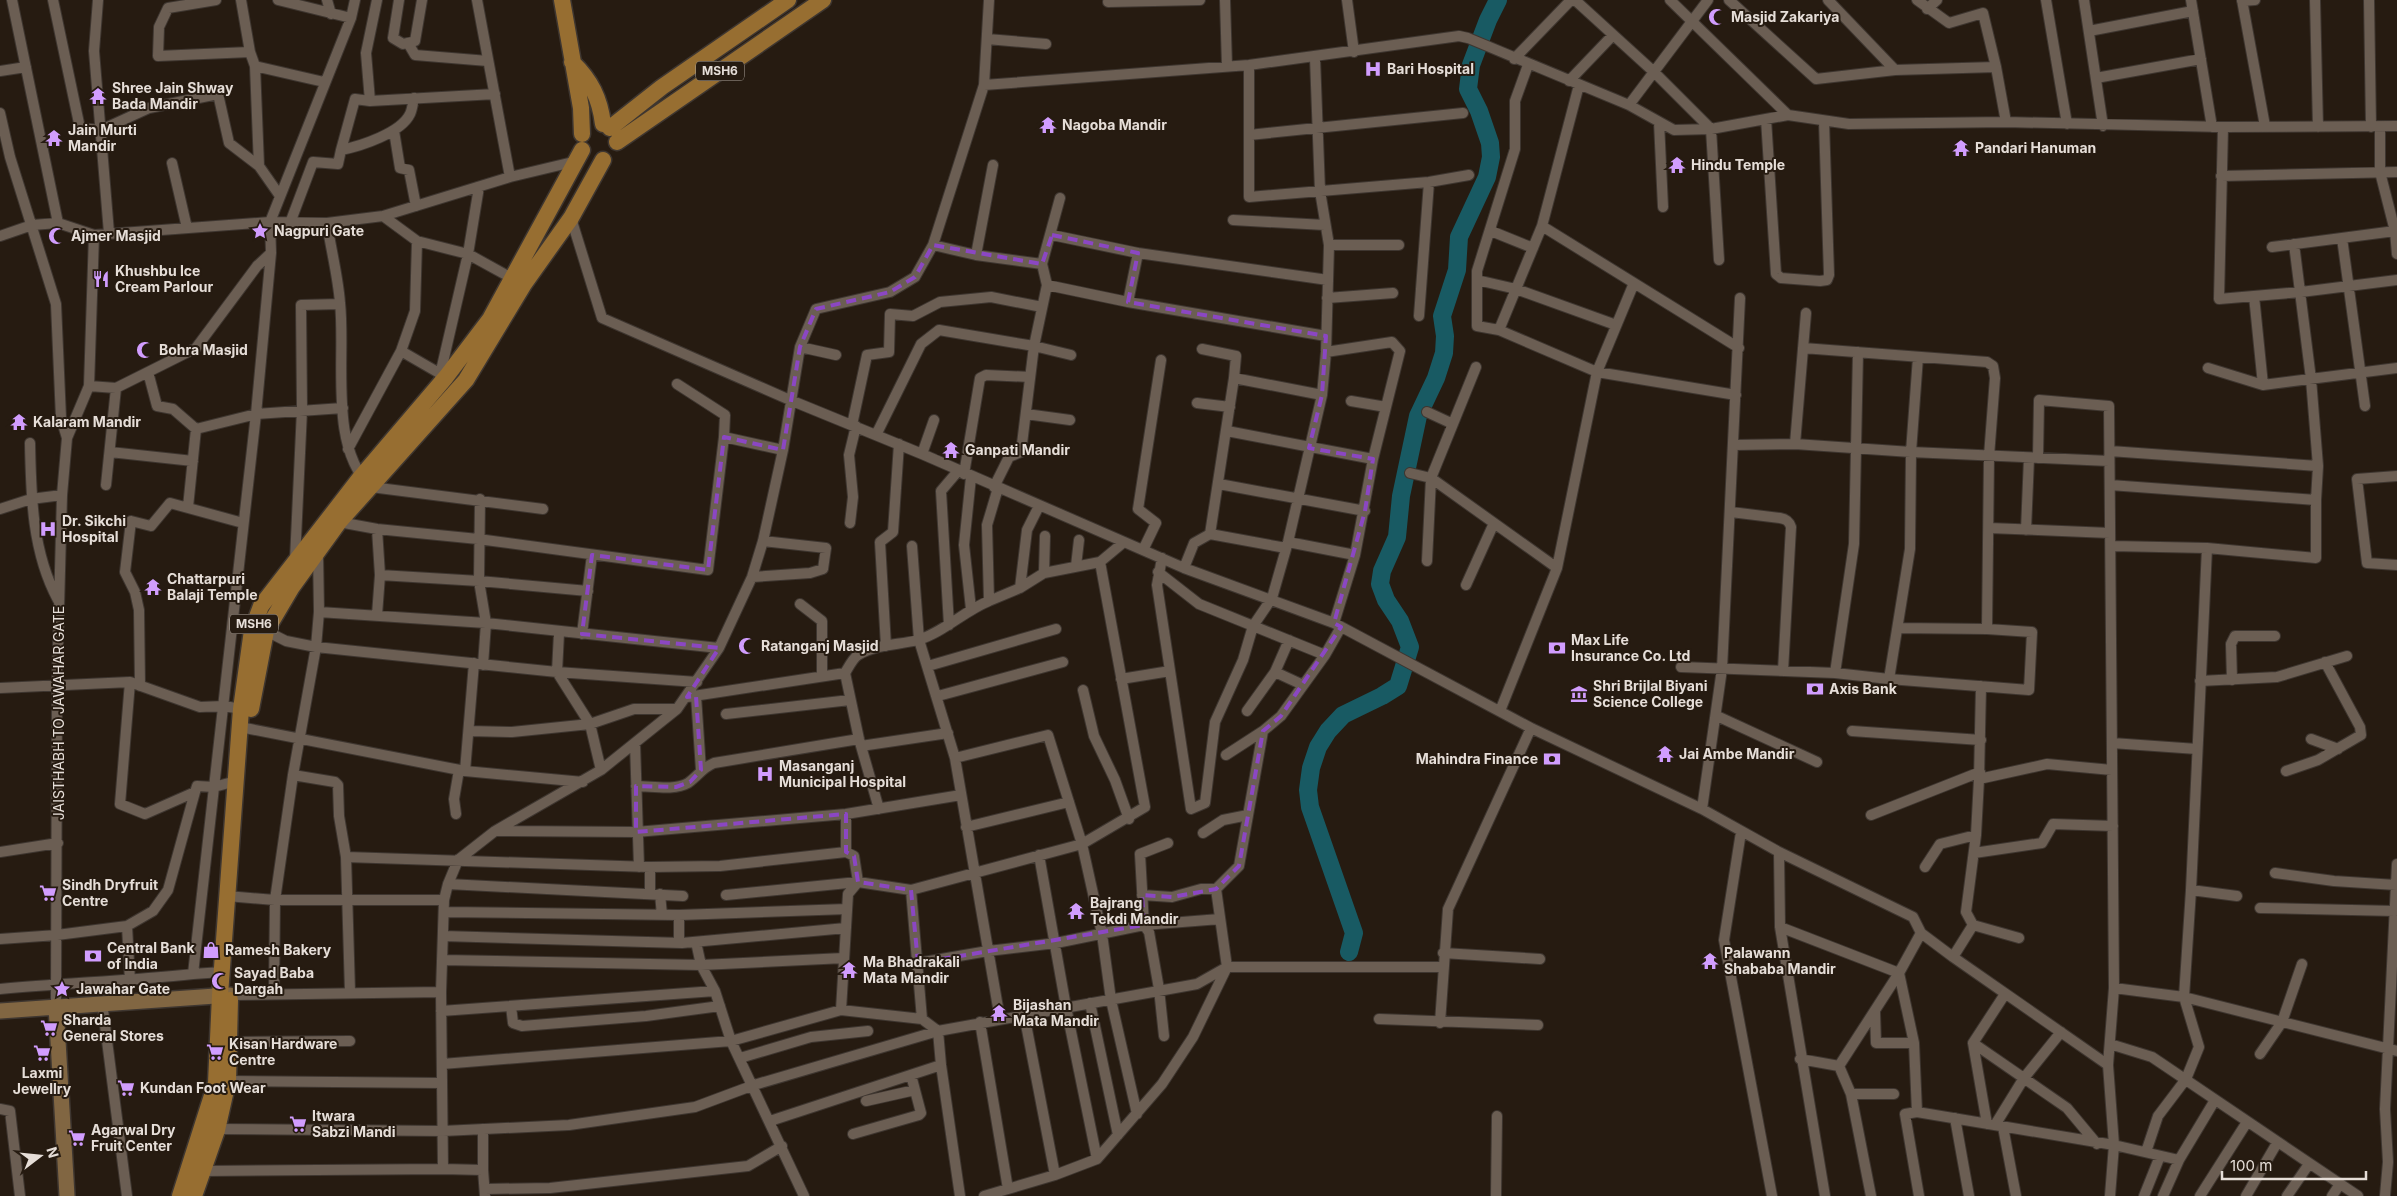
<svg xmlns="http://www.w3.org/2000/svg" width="2397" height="1196" font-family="Inter,sans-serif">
	<rect width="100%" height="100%" fill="#261b11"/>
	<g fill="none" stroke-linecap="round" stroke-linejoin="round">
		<!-- river -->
		<path stroke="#185a63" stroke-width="18" d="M1349 952 1354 933 1310 807 1308 790 1311 768 1318 747 1328 731 1343 715 1382 696 1398 686 1410 647 1400 621 1386 600 1380 584 1382 571 1397 537 1401 496 1418 416 1436 378 1444 353 1445 336 1442 316 1457 270 1459 237 1487 177 1491 157 1490 143 1479 111 1468 89 1471 65 1488 20 1498 0"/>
		<!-- street casing -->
		<g stroke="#3e3630" stroke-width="12">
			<path id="street" d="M12 0 58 223 94 235 270 222 327 223 383 216 510 177 577 161
				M53 0 80 128 101 130 149 108 218 94 229 143 259 166
				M98 0 94 51 109 233
				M216 0 168 8 159 27 158 56 250 52
				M241 0 250 52 255 66 259 166 280 196
				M278 0 351 18
				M327 0 331 14
				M399 0 393 38 403 44 415 41 422 0
				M477 0 510 177
				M1225 0 1227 66
				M1347 0 1354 52
				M1575 0 1654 72 1711 129 1719 260
				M1670 0 1788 115
				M1729 0 1816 79 1895 70 1996 67
				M1828 0 1895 70
				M1917 0 1949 23 1983 13 1996 67 2006 122
				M2046 0 2067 124
				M2084 0 2103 126
				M2191 0 2212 127
				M2242 0 2265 126
				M2315 0 2318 127
				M2369 0 2371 127
				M2242 1 2255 0
				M1108 2 1200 0
				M1927 9 1937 0
				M2089 31 2193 11
				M987 39 1046 44
				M408 43 415 55 488 61
				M1514 59 1571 0
				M1249 65V197L1429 182 1469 175
				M1528 65 1515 101V149L1477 271V326L1499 330 1597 372 1736 395
				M255 66 324 82
				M0 71 26 67
				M2096 78 2201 59
				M1569 81 1613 35
				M984 85 1249 65 1459 36 1468 38 1629 105 1674 130 1711 129 1788 115 1849 124 2006 122 2223 127 2397 126
				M370 101 366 53 377 0
				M1629 105 1708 0
				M0 113 10 157 56 304 61 418 67 438
				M1766 119 1776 274 1781 278 1820 281 1827 280 1829 275 1824 121
				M1659 122 1663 207
				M2223 127 2219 299 2301 292 2397 280
				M2380 127V172L2395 231 2397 254
				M394 131 400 168 409 170 416 206
				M1249 135 1463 113
				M341 150 355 99 370 101 495 94
				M172 163 187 228
				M2221 176 2397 172
				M383 216 417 241 468 254 517 281
				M571 218 602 318 790 400 922 454 1184 568 1334 623 1531 728 1702 809 1779 852 1913 917 1921 933 1953 957 2108 1065
				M1233 220 1325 225
				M290 223 313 162 338 164 341 150C361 146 401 133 410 114 412 110 413 103 414 98
				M327 223C331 250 338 276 340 303 346 357 328 447 371 487L543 509
				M1542 226 1739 348
				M1491 231 1533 248
				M1052 235 1138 253 1328 280
				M0 236 32 225 58 223
				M2342 238 2365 406
				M933 245 976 255 1042 264
				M1329 245H1399
				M2272 247 2395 231
				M976 255 993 165
				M1477 280 1516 289 1616 325
				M1047 285 1128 302 1326 336
				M2254 296 2263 385
				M1327 298 1393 293
				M1128 302 1138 253
				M1419 316 1429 182
				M1499 330 1542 226 1579 85
				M800 347 836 355
				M1803 348 1987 362 1993 366 1995 378 1989 456 1987 629
				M401 351 446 377
				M1326 352 1392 342 1400 351 1373 459 1355 555 1334 623
				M2208 368 2263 385 2397 368
				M148 372 157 406 173 409 196 429
				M440 375 468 254 479 187
				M1234 378 1322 395
				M677 384 725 415 724 437 783 450
				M89 386 116 388 196 348 257 266 271 253
				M1351 401 1386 407
				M1197 403 1230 407
				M1427 412 1453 424
				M1026 414 1070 420
				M852 425 867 355 889 352 890 314 913 316 940 302 991 297 1042 307
				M1227 431 1373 459
				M876 435 921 344 939 330 1034 346 1071 355
				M30 443C31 496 32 552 58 600
				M1795 444 1806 313
				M1734 445 1795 444 1911 452 2109 461
				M348 449 401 351 415 311 417 241
				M2110 451 2318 466
				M110 452 193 461
				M922 454 934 420
				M2038 458 2039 400 2109 406 2114 988 2108 1065 2114 1145 2110 1196
				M1410 473 1431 478 1557 568
				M964 474 980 378 986 375 1030 377
				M2397 476 2357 479 2367 563 2397 565
				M1219 484 1365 511
				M106 485 116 388
				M2110 485 2316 500
				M994 487 1009 457 1021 452 1034 346 1047 285 1042 264 1060 198
				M480 499 479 581 486 623 483 665
				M188 507 196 429 256 414 343 408
				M0 509 31 499 62 495
				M1731 512 1780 518C1786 519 1789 521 1791 527L1783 671
				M339 522 377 529 478 539 708 570 724 437
				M850 523 853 497 849 455 856 426
				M1989 528 2110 533
				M2026 530 2029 458
				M1210 534 1286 548
				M1288 542 1355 555
				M912 546 919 640 955 758 1000 1019
				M2112 546 2207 548 2316 558V500L2318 466 2311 379 2294 244
				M1143 550 1156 523 1138 509 1161 360
				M1162 558 1157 585 1191 809 1205 803 1215 722 1243 660 1253 626 1272 598 1288 542 1322 395 1326 352 1329 245 1320 191 1315 58
				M295 560 302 410 301 305 340 304
				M1427 561 1431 478 1476 367
				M1076 566 1079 540
				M1184 568 1194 543 1210 534 1234 378 1236 356 1202 349
				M1158 572 1199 604 1325 655
				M1044 573 1045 536
				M380 575 479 581 588 591
				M752 577 810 573 823 569 826 548 763 541
				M1466 585 1494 523
				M1020 588 1027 530 1039 506
				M989 601 1020 588 1044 573 1100 562 1124 542
				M800 604 822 621V676
				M971 609 964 545 971 477
				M319 612 486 623 719 648
				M377 615 380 575 377 529
				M949 625 941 491 958 471
				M266 631 286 641 316 647 557 672 697 682
				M559 633 557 672 590 724 601 770
				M582 634 592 555
				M886 646 880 542 893 532 899 444
				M928 666 1056 629
				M1681 667 1835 673 1889 679 2029 690 2032 632 1987 629 1898 628
				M1275 672 1303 685
				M845 673 859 739 879 809
				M1835 673 1854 544 1858 352
				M1121 679 1170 671
				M1889 679 1910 549 1911 452 1918 357
				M2232 680 2231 644 2235 636H2275
				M2200 681 2277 677 2347 656
				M130 682 120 804 145 814 195 792 197 786 214 787 236 781
				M140 686 139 610 135 592 125 572 131 521 151 526 170 503 243 523
				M0 688 130 682 200 707 224 706 247 710
				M1083 690 1094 736 1115 780 1129 819
				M696 696 701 770
				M938 696 1063 662
				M687 697 845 673C848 668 853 658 858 655 876 644 899 645 918 640 944 632 964 611 989 601L987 525 998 488
				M1247 711 1275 672 1289 640
				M1500 711 1557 568 1597 372 1634 283
				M726 714 850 700
				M1717 716 1817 762
				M240 727 465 771 583 782
				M469 731 512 732 590 724 634 709H677
				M1852 731 1981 740
				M2311 739 2338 749
				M635 743 639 867
				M2112 743 2197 749
				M861 746 948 733
				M1226 755 1263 731
				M955 758 1048 735 1082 844 1102 934 1111 1000 1137 1114
				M465 771 474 663
				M2286 771 2318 760 2361 735 2360 727 2325 662
				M293 775 335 782 338 785 339 816 346 857 350 992
				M1979 779 2047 764 2112 770
				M636 786C652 786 674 791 688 783 698 776 702 768 714 763L859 739
				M1702 809 1722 669 1740 298
				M456 814 454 799 459 770
				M1871 815 1980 772
				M966 827 1069 802
				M497 831 636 832 846 814 961 795
				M1741 832 1724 940 1772 1196
				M1203 833 1223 820 1248 815
				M0 852 58 843
				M1779 852 1780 927 1825 1196
				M1974 853 2042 843 2053 824 2113 826
				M1039 855 1066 1007 1097 1159
				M346 857 650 867 720 866 846 852
				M650 867V893
				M1925 867 1940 844 1976 835
				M2275 873 2334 881 2396 885
				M448 884 683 896
				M2191 890 2237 896
				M660 894 662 915
				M726 895 858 882 911 890
				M1142 895 1172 897 1201 889H1216
				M227 896 275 900H444
				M2260 908 2395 911
				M444 912 679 915 847 909
				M679 915V943
				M1973 925 1966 912 1976 835 1979 779 1981 686
				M1780 927 1899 973 1914 1043 1917 1112 2114 1145 2179 1160
				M443 936 682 943 846 928
				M0 939 57 935 127 926
				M696 942 701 965 715 991 731 1041 804 1196
				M1443 953 1540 959
				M1953 957 1973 925 2019 938
				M442 960 701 965 844 958
				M918 963 988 951 1056 943 1144 925 1220 919
				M193 974 222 972
				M130 981 127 926 153 911 168 890 195 792
				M2114 988 2184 997 2397 1051
				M0 989C64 983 129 981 193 974L256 414 271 253 270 222 351 18 355 0
				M274 993 275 900 293 775 316 647 319 612 318 552
				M2005 994 1973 1043 2067 1108 2097 1144
				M230 995 441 992
				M102 1002 127 1196
				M1090 1003 1118 1135
				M56 1006 57 684 62 495 67 438 89 386 94 235
				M511 1006 513 1023 522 1026 646 1016 720 1006
				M841 1010 848 894 858 882 854 856 846 852V814
				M441 1011 715 991
				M1875 1012 1876 1043H1914
				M1024 1014 1055 1175
				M922 1019 911 890 1082 844 1145 807 1100 562
				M1379 1019 1538 1025
				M980 1022 1008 1189
				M1440 1023 1448 909 1531 728
				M1164 1036 1159 989 1149 932 1144 925 1140 854 1168 843
				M230 1042 350 1041
				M1973 1043 1987 1124
				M2110 1044 2152 1057 2358 1196
				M2260 1054 2282 1022 2302 964
				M740 1058 811 1037 868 1031
				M1800 1059 1839 1066
				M442 1064 731 1041 841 1010 922 1019 938 1031 941 1065 960 1196
				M228 1081 442 1083
				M1851 1094H1894
				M866 1101 915 1090
				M0 1109 10 1111 20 1196
				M1917 1112 1905 1114 1919 1196
				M1955 1118 1969 1196
				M770 1121 941 1065
				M1995 1125 2024 1078 2061 1032
				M2003 1127 2016 1196
				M213 1129 443 1131 569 1125 695 1107 754 1085 938 1031 1197 984 1227 967H1443
				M853 1134 919 1115 921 1113 911 1075
				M2146 1152 2158 1116 2186 1079 2199 1047 2184 997 2191 890 2207 548
				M443 1169 483 1170 485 1196
				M483 1170V1129
				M203 1171 443 1169 441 992 444 900 448 884 458 860 495 831 601 770 677 709 719 648 752 577 763 541 783 450 800 347 816 309 890 292 915 277 933 245 984 85 989 0
				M485 1189 550 1188 748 1166 782 1146
				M984 1196 1055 1175 1097 1159 1162 1084 1193 1037 1227 967 1216 889 1239 866 1263 731 1281 716 1325 655 1341 627
				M1496 1196 1497 1116
				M1871 1196 1851 1094 1839 1066 1899 973 1921 933
				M2144 1196 2160 1156
				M2163 1196 2179 1160 2215 1100
				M2200 1196 2247 1122
				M2246 1196 2277 1143
				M2287 1196 2309 1164
				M2332 1196 2340 1184
				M2385 1196 2388 1162 2385 1109 2397 864"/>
		</g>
		<!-- secondary casing -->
		<g stroke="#3e3630" stroke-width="18">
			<path id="secondary" d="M56 1006 67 1196
				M0 1011 230 995"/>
		</g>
		<!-- primary casing -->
		<g stroke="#3e3630" stroke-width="19">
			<path id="primary" d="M562 0 581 108 582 134
				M572 62C591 80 600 99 603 124
				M610 128 662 87 788 0
				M617 142 823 0
				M251 709 266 631 292 587 339 522 466 380 524 284 571 218 603 160
				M180 1196 216 1083 220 995 241 709 252 630 261 606 360 478 446 377 490 319 582 150
				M194 1196 217 1130 228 1081 230 1000"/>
		</g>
		<!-- street -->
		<use href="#street" stroke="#6b5e53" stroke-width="10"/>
		<!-- secondary -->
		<use href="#secondary" stroke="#816642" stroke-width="15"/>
		<!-- primary -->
		<use href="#primary" stroke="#976e31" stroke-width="16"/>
	</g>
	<!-- marked area -->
	<path fill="none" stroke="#8b47c3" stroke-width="4" stroke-dasharray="10 6" stroke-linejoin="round" d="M1052 235 1138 253 1128 302 1326 336 1322 395 1309 448 1373 459 1365 511 1334 623 1341 627 1281 716 1263 731 1239 866 1216 889 1172 897 1142 895 1144 925 918 963 911 890 858 882 854 856 846 852V814L636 832V786L676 787 690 782 701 770 696 696 687 697 719 648 582 634 592 555 708 570 724 437 783 450 800 347 816 309 890 292 915 277 933 245 1042 264Z"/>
	<!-- icons -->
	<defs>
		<g id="mosque-bare" transform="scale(1.35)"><path d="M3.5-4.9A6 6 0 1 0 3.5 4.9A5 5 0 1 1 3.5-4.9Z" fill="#d19dfe" stroke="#261b11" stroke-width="2.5" paint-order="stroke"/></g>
		<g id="hospital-bare" transform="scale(1.35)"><path d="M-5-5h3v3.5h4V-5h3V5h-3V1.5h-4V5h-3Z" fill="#d19dfe" stroke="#261b11" stroke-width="2.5" paint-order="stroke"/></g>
		<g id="temple-bare" transform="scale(1.35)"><path d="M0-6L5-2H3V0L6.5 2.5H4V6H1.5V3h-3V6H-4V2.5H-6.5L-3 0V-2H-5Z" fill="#d19dfe" stroke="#261b11" stroke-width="2.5" paint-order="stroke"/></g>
		<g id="sight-bare" transform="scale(1.35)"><path d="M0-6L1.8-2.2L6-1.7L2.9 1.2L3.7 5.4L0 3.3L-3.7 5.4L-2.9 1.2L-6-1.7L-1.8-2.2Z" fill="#d19dfe" stroke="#261b11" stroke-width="2.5" paint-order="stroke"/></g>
		<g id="restaurant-bare" transform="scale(1.35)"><path d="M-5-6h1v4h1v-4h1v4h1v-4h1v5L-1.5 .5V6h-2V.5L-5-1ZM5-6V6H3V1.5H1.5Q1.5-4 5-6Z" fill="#d19dfe" stroke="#261b11" stroke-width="2.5" paint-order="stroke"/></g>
		<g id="bank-bare" transform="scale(1.35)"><path d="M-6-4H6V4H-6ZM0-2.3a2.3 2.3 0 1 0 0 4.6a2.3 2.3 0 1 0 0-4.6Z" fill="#d19dfe" stroke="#261b11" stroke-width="2.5" paint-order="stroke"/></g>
		<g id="museum-bare" transform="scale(1.35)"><path d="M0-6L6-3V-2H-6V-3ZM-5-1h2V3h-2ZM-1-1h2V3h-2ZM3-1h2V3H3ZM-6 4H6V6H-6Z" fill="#d19dfe" stroke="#261b11" stroke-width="2.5" paint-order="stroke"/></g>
		<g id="supermarket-bare" transform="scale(1.35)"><path d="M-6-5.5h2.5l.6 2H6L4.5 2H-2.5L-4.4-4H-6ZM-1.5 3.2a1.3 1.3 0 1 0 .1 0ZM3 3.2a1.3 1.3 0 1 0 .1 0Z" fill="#d19dfe" stroke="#261b11" stroke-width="2.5" paint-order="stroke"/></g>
		<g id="shop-bare" transform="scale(1.35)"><path d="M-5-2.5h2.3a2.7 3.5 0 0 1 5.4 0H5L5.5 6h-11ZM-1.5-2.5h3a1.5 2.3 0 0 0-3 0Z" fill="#d19dfe" stroke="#261b11" stroke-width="2.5" paint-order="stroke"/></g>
	</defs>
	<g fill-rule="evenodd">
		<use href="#mosque-bare" x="1717" y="17"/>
		<use href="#hospital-bare" x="1373" y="69"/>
		<use href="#temple-bare" x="98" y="96"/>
		<use href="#temple-bare" x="1048" y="125"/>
		<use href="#temple-bare" x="54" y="138"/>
		<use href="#temple-bare" x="1961" y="148"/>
		<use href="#temple-bare" x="1677" y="165"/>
		<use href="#sight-bare" x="260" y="231"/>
		<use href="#mosque-bare" x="57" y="236"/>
		<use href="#restaurant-bare" x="101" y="279"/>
		<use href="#mosque-bare" x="145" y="350"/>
		<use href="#temple-bare" x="19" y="422"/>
		<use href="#temple-bare" x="951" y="450"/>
		<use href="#hospital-bare" x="48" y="529"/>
		<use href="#temple-bare" x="153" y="587"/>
		<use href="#mosque-bare" x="747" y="646"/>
		<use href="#bank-bare" x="1557" y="648"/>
		<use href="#bank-bare" x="1815" y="689"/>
		<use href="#museum-bare" x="1579" y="694"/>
		<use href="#temple-bare" x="1665" y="754"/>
		<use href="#bank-bare" x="1552" y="759"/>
		<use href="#hospital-bare" x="765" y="774"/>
		<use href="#supermarket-bare" x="48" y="893"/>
		<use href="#temple-bare" x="1076" y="911"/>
		<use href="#shop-bare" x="211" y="950"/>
		<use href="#bank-bare" x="93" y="956"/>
		<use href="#temple-bare" x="1710" y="961"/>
		<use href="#temple-bare" x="849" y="970"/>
		<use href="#mosque-bare" x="220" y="981"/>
		<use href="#sight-bare" x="62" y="989"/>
		<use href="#temple-bare" x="999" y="1013"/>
		<use href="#supermarket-bare" x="49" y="1028"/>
		<use href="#supermarket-bare" x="215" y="1052"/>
		<use href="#supermarket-bare" x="42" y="1053"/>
		<use href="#supermarket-bare" x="126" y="1088"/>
		<use href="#supermarket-bare" x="298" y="1124"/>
		<use href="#supermarket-bare" x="77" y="1138"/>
	</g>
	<g text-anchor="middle" stroke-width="4" stroke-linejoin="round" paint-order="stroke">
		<!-- shield labels -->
		<g fill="#261b11" stroke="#aca49c" stroke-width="1">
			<rect x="696" y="61.5" width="48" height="19" rx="4"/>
			<rect x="230" y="614.5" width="48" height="19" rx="4"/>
		</g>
		<g font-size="12" font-weight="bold" fill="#e6ded8">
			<text x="720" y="75">MSH6</text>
			<text x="254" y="628">MSH6</text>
		</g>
		<!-- poi labels -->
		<g font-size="14" font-weight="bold" fill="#e6ded8" stroke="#261b11" text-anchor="start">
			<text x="1731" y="22">Masjid Zakariya</text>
			<text x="1387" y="74">Bari Hospital</text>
			<text x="112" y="93">Shree Jain Shway<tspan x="112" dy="16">Bada Mandir</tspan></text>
			<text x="1062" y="130">Nagoba Mandir</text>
			<text x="68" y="135">Jain Murti<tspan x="68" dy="16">Mandir</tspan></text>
			<text x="1975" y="153">Pandari Hanuman</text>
			<text x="1691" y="170">Hindu Temple</text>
			<text x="274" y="236">Nagpuri Gate</text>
			<text x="71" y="241">Ajmer Masjid</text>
			<text x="115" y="276">Khushbu Ice<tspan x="115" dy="16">Cream Parlour</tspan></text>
			<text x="159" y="355">Bohra Masjid</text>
			<text x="33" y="427">Kalaram Mandir</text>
			<text x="965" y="455">Ganpati Mandir</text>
			<text x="62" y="526">Dr. Sikchi<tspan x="62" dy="16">Hospital</tspan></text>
			<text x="167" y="584">Chattarpuri<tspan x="167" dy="16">Balaji Temple</tspan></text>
			<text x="1571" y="645">Max Life<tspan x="1571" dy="16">Insurance Co. Ltd</tspan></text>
			<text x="761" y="651">Ratanganj Masjid</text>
			<text x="1593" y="691">Shri Brijlal Biyani<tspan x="1593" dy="16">Science College</tspan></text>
			<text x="1829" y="694">Axis Bank</text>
			<text x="1679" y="759">Jai Ambe Mandir</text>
			<text x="1538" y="764" text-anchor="end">Mahindra Finance</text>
			<text x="779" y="771">Masanganj<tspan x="779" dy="16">Municipal Hospital</tspan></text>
			<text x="62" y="890">Sindh Dryfruit<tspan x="62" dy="16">Centre</tspan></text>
			<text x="1090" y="908">Bajrang<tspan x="1090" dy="16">Tekdi Mandir</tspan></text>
			<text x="107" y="953">Central Bank<tspan x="107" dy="16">of India</tspan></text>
			<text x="225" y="955">Ramesh Bakery</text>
			<text x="1724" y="958">Palawann<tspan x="1724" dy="16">Shababa Mandir</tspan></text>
			<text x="863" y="967">Ma Bhadrakali<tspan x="863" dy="16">Mata Mandir</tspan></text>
			<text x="234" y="978">Sayad Baba<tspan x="234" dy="16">Dargah</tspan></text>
			<text x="76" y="994">Jawahar Gate</text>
			<text x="1013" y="1010">Bijashan<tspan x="1013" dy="16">Mata Mandir</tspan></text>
			<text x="63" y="1025">Sharda<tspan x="63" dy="16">General Stores</tspan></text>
			<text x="229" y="1049">Kisan Hardware<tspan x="229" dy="16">Centre</tspan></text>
			<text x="42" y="1078" text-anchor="middle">Laxmi<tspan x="42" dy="16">Jewellry</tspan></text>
			<text x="140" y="1093">Kundan Foot Wear</text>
			<text x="312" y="1121">Itwara<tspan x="312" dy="16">Sabzi Mandi</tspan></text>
			<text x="91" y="1135">Agarwal Dry<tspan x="91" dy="16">Fruit Center</tspan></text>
		</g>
		<!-- street labels -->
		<g font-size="14" fill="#e6ded8" stroke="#261b11">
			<text transform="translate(59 713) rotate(-90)" y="5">JAISTHABH TO JAWAHAR GATE</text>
		</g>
	</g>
	<!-- north arrow -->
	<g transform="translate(40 1156) rotate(74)" stroke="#261b11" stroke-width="4" paint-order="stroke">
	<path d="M0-4L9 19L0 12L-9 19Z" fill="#e6ded8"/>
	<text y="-8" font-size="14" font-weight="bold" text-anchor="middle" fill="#e6ded8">N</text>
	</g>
	<!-- scale -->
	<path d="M2222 1171v8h144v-8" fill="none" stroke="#e6ded8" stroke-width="2.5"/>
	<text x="2230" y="1171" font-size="15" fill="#e6ded8" stroke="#261b11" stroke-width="4" paint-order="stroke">100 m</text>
</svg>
